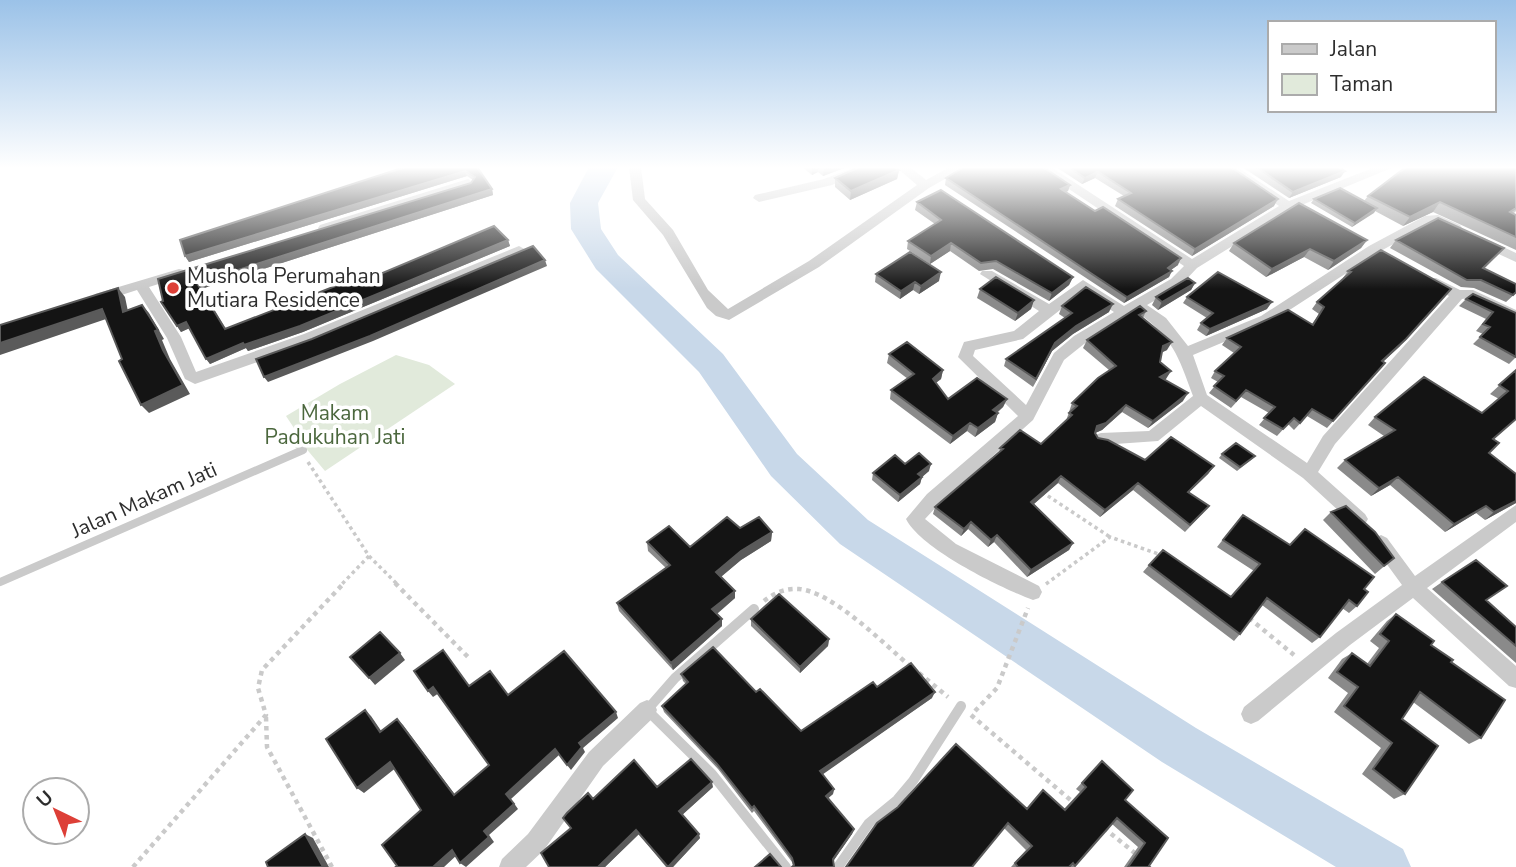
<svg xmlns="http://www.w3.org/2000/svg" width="1516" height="867" font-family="'Nunito Sans',sans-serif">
	<rect width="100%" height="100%" fill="#fff"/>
	<!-- green -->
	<path fill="#e1eadb" d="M396 355 429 365 455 384 325 471 304 446 297 449 288 440 298 434 286 416 340 384Z"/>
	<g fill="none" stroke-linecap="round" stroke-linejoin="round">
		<!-- river -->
		<path fill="#c8d8e9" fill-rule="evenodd" d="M589 167H618L598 203 601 229 618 255 723 354 797 454 868 520 1196 728 1403 849 1411 867H1336L1162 762 840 544 771 476 699 372 596 269 571 229 570 203Z"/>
		<!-- path-far1 -->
		<path stroke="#cacaca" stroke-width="3.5" stroke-dasharray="3.5 3.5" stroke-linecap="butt" d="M308 462 369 556 342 584
			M1042 492 1110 537
			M369 556 397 584
			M1046 584 1110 537 1164 556"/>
		<!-- path -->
		<path stroke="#cacaca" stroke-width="4.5" stroke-dasharray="4.5 4.5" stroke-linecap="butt" d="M395 583 468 657
			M764 601C774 593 786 588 799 589 833 592 884 644 910 666
			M1249 618 1294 655
			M919 673 948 697
			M975 711 997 688 1028 608
			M971 715 1074 803
			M266 717 267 747 332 867
			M1104 828 1136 854
			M133 867 266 715 258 688 262 670 344 583"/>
		<!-- service-far1 -->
		<path stroke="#cacaca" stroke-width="8" d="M0 582 303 450"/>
		<!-- service -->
		<path stroke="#cacaca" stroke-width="10" d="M754 609 675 678 647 710 712 774 786 867
			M838 867 869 823 897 800 913 781 961 706"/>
		<!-- minor -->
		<path fill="#cacaca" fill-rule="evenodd" d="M629 167H641L645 199 673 230 708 290 728 309 809 261 917 185 896 167H910L926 180 950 167H966L929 188 819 267 729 320 716 316 707 308 663 235 633 200Z
			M855 167H872L832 185 759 202 753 198 755 195 824 179Z
			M1036 167H1051L1192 259 1279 206 1223 167H1237L1289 201 1375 167H1394L1292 209 1197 268 1181 285 1147 305 1166 318 1188 346 1261 316 1369 246 1425 216 1438 215 1460 225 1462 228 1456 232 1431 223 1379 252 1271 322 1193 355 1207 395 1307 463 1323 436 1449 296 1426 284 1424 281 1426 278H1436L1460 290H1473L1516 310V321L1467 298 1462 299 1335 444 1318 472 1365 514 1368 519 1365 524 1359 526 1353 524 1303 478 1201 406 1158 441 1101 445 1095 443 1093 439 1095 435 1101 433 1149 431 1193 396C1178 355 1173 338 1136 311L1084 344 1064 360 1033 420 939 504 925 519 956 544 1039 586 1042 592 1039 598 1033 600C1001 588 921 549 906 519L927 494 1018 416 958 357 964 342 1014 331 1039 311 980 274 982 271H992L1049 304 1083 280 1124 306 1171 279 1184 266ZM1083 292 1114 312 1074 336 1054 353 1026 405 973 356 975 350 1023 339Z
			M468 179 474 183 472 186 328 231H320L318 228 320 225Z
			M1482 237 1516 253V262L1477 244V238Z
			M519 246 526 250 524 253 314 342 195 384 185 379 167 338 137 290 100 302 93 297 95 294 179 269 184 270V276L149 287 181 337 196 372 304 334Z
			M1516 505V522L1427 588 1516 666V688L1509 686 1413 598 1350 645 1258 721 1251 724 1244 721 1241 714 1244 707 1336 633 1402 585 1375 548 1372 543 1375 538 1381 535 1387 538 1415 576Z
			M647 700 654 703 657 710 654 717 603 766 544 850 526 867H499L502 859 528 834 589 752 640 703Z"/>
	</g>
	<!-- wall -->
	<path fill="#8a8a8a" d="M477 167 492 189 493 195 201 289 226 329 359 283 508 240 510 246 303 332 248 351 246 348 210 364 189 328 181 332 161 302 471 183 473 180 467 176 189 262 185 256Z
		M802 167H847L823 176 818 172 812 175Z
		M1056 167H1231L1274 206 1192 256 1115 206 1118 199 1124 196 1095 178 1082 184Z
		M1242 167H1339L1341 177 1289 198Z
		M1516 167V211L1513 214 1516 215V250L1433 212 1403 226 1375 211 1352 227 1311 203 1314 199 1364 201 1368 196Z
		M899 170 897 179 850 200 835 187V178Z
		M946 178 1070 185 1068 191 1066 192 1178 265 1171 270 1169 277 1124 303 945 185Z
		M917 202 1073 277 1069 285 1049 301 993 269 979 271 950 251 930 264 907 249 908 241 935 224 915 210Z
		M1367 240 1361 248 1328 270 1304 257 1266 277 1229 251 1234 243Z
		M1396 240 1504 248 1484 269 1516 293 1506 302 1474 288 1461 287 1390 248Z
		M1381 250 1400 346 1383 362 1385 363 1327 428 1307 416 1294 430 1288 424 1277 436 1259 425 1269 413 1241 397 1231 408 1209 393 1218 382 1211 378 1215 371 1234 353 1222 345 1227 338 1312 324 1319 314 1312 309 1317 302 1344 279 1343 278 1348 271Z
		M876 274 939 281 919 294 913 290 900 299 875 282Z
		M1195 283 1191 290 1158 310 1152 305 1156 297Z
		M980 289 1034 300 1031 309 1015 321 977 298Z
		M1187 297 1267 309 1206 336 1197 330 1201 323 1207 318 1183 303Z
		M1466 299 1516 313V357L1509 364 1473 344 1483 334 1476 331 1486 319 1459 306Z
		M1062 306 1109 312 1073 334 1052 351 1033 387 1004 366 1006 359 1065 318 1059 314Z
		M1146 311 1143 318 1167 350 1162 352 1160 362 1171 371 1165 379 1183 401 1148 428 1122 412 1102 430 1095 433 1098 438 1145 460 1214 466 1208 474 1189 492 1203 513 1185 532 1133 490 1100 517 1058 483 1034 504 1073 543 1069 550 1027 577 994 542 988 547 968 529 961 536 933 514 935 507 999 453 1000 448 1041 444 1066 421 1072 403 1109 370 1083 348 1087 340Z
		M889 354 943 370 941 379 936 383 948 399H1007L1003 407 997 413H998L995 422 975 437 967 431 950 444 890 399 891 390 908 379 887 363Z
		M1516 370 1489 453 1516 474V503L1485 520 1476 513 1445 532 1390 485 1371 496 1337 468 1345 460 1384 436 1368 425 1375 417 1482 413 1499 399 1490 394Z
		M1222 454 1255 456 1251 460 1237 471 1219 458Z
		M905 464 929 471 922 477 920 484 898 502 872 480 873 473Z
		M1331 512 1394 558 1375 574 1323 520Z
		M1237 522 1290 545 1364 589 1357 606 1349 613 1342 608 1320 637 1312 643 1262 605 1240 634 1234 641 1143 572 1149 565 1231 597 1254 571 1217 547Z
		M740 528 772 532 771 541 741 560 721 577 735 598 717 614 722 626 673 670 619 611 617 603 666 568 648 551 647 542 690 547Z
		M1442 582 1486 600 1516 627V663L1432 589Z
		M1396 614 1451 662 1481 738 1469 744 1413 702 1402 719 1405 794 1394 799 1362 774 1381 748 1334 712 1348 693 1328 678 1342 659 1352 653 1367 664 1379 648 1370 641 1387 621Z
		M751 619 829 639 828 646 800 673 751 626Z
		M681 674 756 692 801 731 877 687 932 698 822 774 834 789 833 794 828 798 854 829 852 834 833 861 793 866 792 862 754 811 752 813 718 769 664 712 662 706 686 684 683 681Z
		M1102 761 1125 800 1168 838 1149 866 1150 867H1124L1138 847 1112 824 1074 867H1011L1026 850 1004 828 846 867 1026 808 1064 809 1080 792 1076 789Z
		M713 787 682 815 700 838 673 867H666L639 834 605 867H549L571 828 593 799Z"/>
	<!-- shaded-wall -->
	<path fill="#5a5a5a" d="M812 167H819L818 172 812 175Z
		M825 167H847L823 176 824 168Z
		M899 170 897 179 850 200 851 191Z
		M465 171 467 176 189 262 185 256Z
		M1345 171 1341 177 1289 198 1293 192Z
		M1098 172 1095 178 1082 184 1085 178Z
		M1070 185 1068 191 1059 195 1061 189Z
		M492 189 493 195 201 289 197 283Z
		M1278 199 1274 206 1192 256 1195 249Z
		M1440 202 1433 212 1403 226 1410 217Z
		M1377 208 1374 213 1352 227 1355 223Z
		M508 240 510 246 303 332 248 351 246 348 210 364 206 359 243 343Z
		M1367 240 1361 248 1328 270 1334 261Z
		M951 243 950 251 930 264 931 256Z
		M1310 249 1304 257 1266 277 1272 269Z
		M1181 258 1178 265 1165 274 1168 268Z
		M545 260 547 266 373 341 268 382 264 377Z
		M1172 271 1169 277 1124 303 1127 297Z
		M941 272 939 281 919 294 921 286Z
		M1073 277 1069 285 1049 301 1052 293Z
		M915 282 913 290 900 299 901 291Z
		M1195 283 1191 290 1158 310 1162 302Z
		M118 288 125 297 130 321 123 312Z
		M1445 297 1400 346 1376 368Z
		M1034 300 1031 309 1015 321 1018 313Z
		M1272 302 1267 309 1206 336 1210 329Z
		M1113 304 1109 312 1073 334 1052 351 1033 387 1055 343 1076 326Z
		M142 305 149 313 164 339 162 340 170 359 190 394 149 413 141 405Z
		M102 309 109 318 0 355V343Z
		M186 322 190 328 181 332 177 326Z
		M1172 342 1167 350 1159 354 1163 346Z
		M943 370 941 379 930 387 933 379Z
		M1171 371 1166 379 1156 384 1160 377Z
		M1188 393 1183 401 1148 428 1153 421Z
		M1007 399 1003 407 990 418 993 410Z
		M1126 405 1122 412 1102 430 1093 434 1097 426Z
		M998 413 995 422 975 437 978 428Z
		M970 423 967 431 950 444 953 436Z
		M931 464 929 471 922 477 920 484 898 502 900 495 918 474Z
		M1214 466 1208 474 1182 499 1188 492Z
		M1061 476 1058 483 1028 509 1031 502Z
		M1398 477 1390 485 1371 496 1379 488Z
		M1138 483 1133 490 1100 517 1105 510Z
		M1516 501V503L1485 520 1494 512Z
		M1486 506 1476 513 1445 532 1454 524Z
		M971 522 968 529 961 536 964 529Z
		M772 532 771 541 741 560 717 580 716 572 741 551Z
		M997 535 994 542 988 547 991 540Z
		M1073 543 1069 550 1027 577 1031 570Z
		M735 591V598L713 617 712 609Z
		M722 619V626L673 670 671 663Z
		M829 639 828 646 800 673V667Z
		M400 653 405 660 375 685 369 678Z
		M433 687 439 693 433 697 428 691Z
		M935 692 932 698 819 777 820 771Z
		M365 710 371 716 386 738 380 732Z
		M616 712 618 718 583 748 585 752 571 770 567 765 579 743Z
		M397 719 403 725 459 800 454 795Z
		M555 749 559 755 511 799 518 809 489 835 494 842 466 867 460 863 484 831 506 794Z
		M390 762 397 767 364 793 357 788Z
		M712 782 713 787 681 816 679 811Z
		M834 789 833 794 825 801 826 796Z
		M854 829 852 834 832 863 833 859Z
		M636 830 639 834 605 867H598Z
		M305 834 313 838 329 867H323Z
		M699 834 700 838 673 867H668Z
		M452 850 458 854 444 867H433Z"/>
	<!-- building -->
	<path fill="#141414" stroke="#5a5a5a" stroke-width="2" d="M405 167H477L492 189 197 283 225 329 356 278 359 283 494 226 508 240 300 326 244 345 243 343 206 359 186 322 177 326 161 302 163 301 158 279 471 183 475 177 465 171 185 256 180 240Z
		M859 167H895L899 170 851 191 835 178Z
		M964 167H1043L1070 185 1061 189 1095 211 1103 207 1181 258 1168 268 1172 271 1127 297 946 178Z
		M1068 167H1231L1278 199 1195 249 1118 199 1131 193 1098 172 1085 178Z
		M1256 167H1339L1345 171 1293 192Z
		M1406 167H1516V208L1510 212 1516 215V237L1440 202 1410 217 1368 196Z
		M1340 188 1377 208 1355 223 1314 199Z
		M941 190 1073 277 1052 293 996 261 981 263 951 243 931 256 908 241 941 220 917 202Z
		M1299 203 1367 240 1334 261 1310 249 1272 269 1234 243Z
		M1438 218 1504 248 1483 268 1516 284V292L1513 295 1481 280H1467L1396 240Z
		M533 246 545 260 370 336 264 377 256 359 312 339Z
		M1381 250 1451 289 1406 339 1382 361 1385 363 1333 421 1312 409 1300 423 1294 418 1283 429 1264 418 1275 407 1246 390 1236 401 1214 386 1224 376 1215 371 1241 347 1227 338 1288 310 1313 325 1324 307 1317 302 1351 272 1348 271Z
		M910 252 941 272 921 286 915 282 901 291 876 274Z
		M1218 272 1272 302 1210 329 1201 323 1213 313 1187 297Z
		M996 277 1034 300 1018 313 980 289Z
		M1188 278 1195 283 1162 302 1156 297Z
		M1086 287 1113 304 1076 326 1055 343 1036 379 1006 359 1072 313 1062 306Z
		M118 288 123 312 142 305 158 330 155 331 163 350 183 385 141 405 119 361 122 359 102 309 0 343V325Z
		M1473 294 1516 313V357L1480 337 1490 327 1483 324 1493 312 1466 299Z
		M1140 306 1146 311 1139 315 1172 342 1163 346 1160 362 1171 371 1160 377 1188 393 1153 421 1126 405 1106 423 1097 426 1095 433 1098 438 1108 440 1145 460 1171 437 1214 466 1188 492 1209 506 1190 525 1138 483 1105 510 1061 476 1031 502 1073 543 1031 570 997 535 991 540 971 522 964 529 935 507 1003 449 1000 448 1020 430 1041 444 1072 415 1069 413 1077 406 1072 403 1098 378 1116 366 1087 340Z
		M907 342 943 370 933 379 948 399 977 378 1007 399 993 410 998 413 978 428 970 423 953 436 891 390 914 374 889 354Z
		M1516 370V419L1493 439 1499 443 1489 453 1516 474V501L1494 512 1486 506 1454 524 1398 477 1379 488 1345 460 1395 430 1375 417 1424 377 1482 413 1508 391 1499 385Z
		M1236 443 1255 456 1240 467 1222 454Z
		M919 453 931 464 918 474 922 477 900 495 873 473 895 455 905 464Z
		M1346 506 1375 532 1394 558 1384 566 1331 512Z
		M1243 515 1290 545 1305 529 1374 577 1364 589 1368 592 1357 606 1349 600 1320 637 1267 598 1240 634 1149 565 1163 550 1231 597 1260 564 1223 540Z
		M727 517 740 528 759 517 772 532 741 551 716 572 735 591 712 609 722 619 671 663 617 603 670 565 647 542 669 526 690 547Z
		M1476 560 1507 586 1486 600 1516 627V646L1442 582Z
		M779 594 829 639 800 667 751 619Z
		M1396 614 1434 641 1431 645 1453 660 1451 662 1505 700 1481 738 1420 692 1402 719 1438 746 1405 794 1373 769 1392 743 1344 706 1358 687 1337 672 1352 653 1370 666 1389 641 1380 634Z
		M380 632 400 653 369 678 350 657Z
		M713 647 756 692 760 689 801 731 873 682 877 687 911 663 935 692 820 771 834 789 826 796 854 829 833 859 834 867H792L794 865 792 858 754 806 752 808 717 764 662 706 688 682 681 674Z
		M443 650 469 686 490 671 508 695 564 651 616 712 579 743 582 747 567 765 555 749 506 794 514 804 484 831 489 837 460 863 452 850 433 867H395L397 866 382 845 421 810 390 762 357 788 326 739 365 710 380 732 397 719 454 795 489 765 433 687 428 691 414 671Z
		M956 744 1027 809 1043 790 1065 810 1086 787 1082 783 1102 761 1133 790 1125 800 1168 838 1149 866 1150 867H1128L1145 843 1117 818 1075 866 1073 863 1069 867H1018L1015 863 1032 846 1008 823 972 867H846L877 823 898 807Z
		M691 759 712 782 679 811 699 834 668 867 636 830 598 867H549L541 853 571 828 563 818 567 813 588 793 593 799 634 760 657 787Z
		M305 834 323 867H268L266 862Z
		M770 854 781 867H755Z"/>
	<!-- sky -->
	<linearGradient id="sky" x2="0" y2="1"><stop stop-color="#9bc2e8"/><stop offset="0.58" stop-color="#fff"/><stop offset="1" stop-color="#fff" stop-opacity="0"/></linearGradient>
	<rect width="1516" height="289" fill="url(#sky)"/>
	<!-- markers -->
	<circle fill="#dd3f37" stroke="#fff" stroke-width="2.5" cx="173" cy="288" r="7"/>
	<g text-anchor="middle" stroke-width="7" stroke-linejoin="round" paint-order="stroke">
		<!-- poi labels -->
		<g font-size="21" fill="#2d2d2d" stroke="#fff" text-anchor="start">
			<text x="187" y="283">Mushola Perumahan<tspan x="187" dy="24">Mutiara Residence</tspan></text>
		</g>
		<!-- park labels -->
		<g font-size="21" fill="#4b673d" stroke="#fff">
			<text x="335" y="420">Makam<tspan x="335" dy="24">Padukuhan Jati</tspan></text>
		</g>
		<!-- street labels -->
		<g font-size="21" fill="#2d2d2d" stroke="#fff">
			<text transform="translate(144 500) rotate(-24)" y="7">Jalan Makam Jati</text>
		</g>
	</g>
	<!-- legend -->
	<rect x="1268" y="21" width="228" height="91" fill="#ffffff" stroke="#ababab" stroke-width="2"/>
	<rect x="1282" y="44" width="35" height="10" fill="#cacaca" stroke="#ababab" stroke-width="2"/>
	<text x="1330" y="56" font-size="21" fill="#2d2d2d">Jalan</text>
	<rect x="1282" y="74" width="35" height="21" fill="#e1eadb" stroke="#ababab" stroke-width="2"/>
	<text x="1330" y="91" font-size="21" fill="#2d2d2d">Taman</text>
	<!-- north arrow -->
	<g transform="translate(56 811) rotate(317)"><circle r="33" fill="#ffffff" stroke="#ababab" stroke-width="2"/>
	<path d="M0-5L12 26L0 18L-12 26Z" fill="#dd3f37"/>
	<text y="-10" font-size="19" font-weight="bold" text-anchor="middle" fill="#2d2d2d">U</text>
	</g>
</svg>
